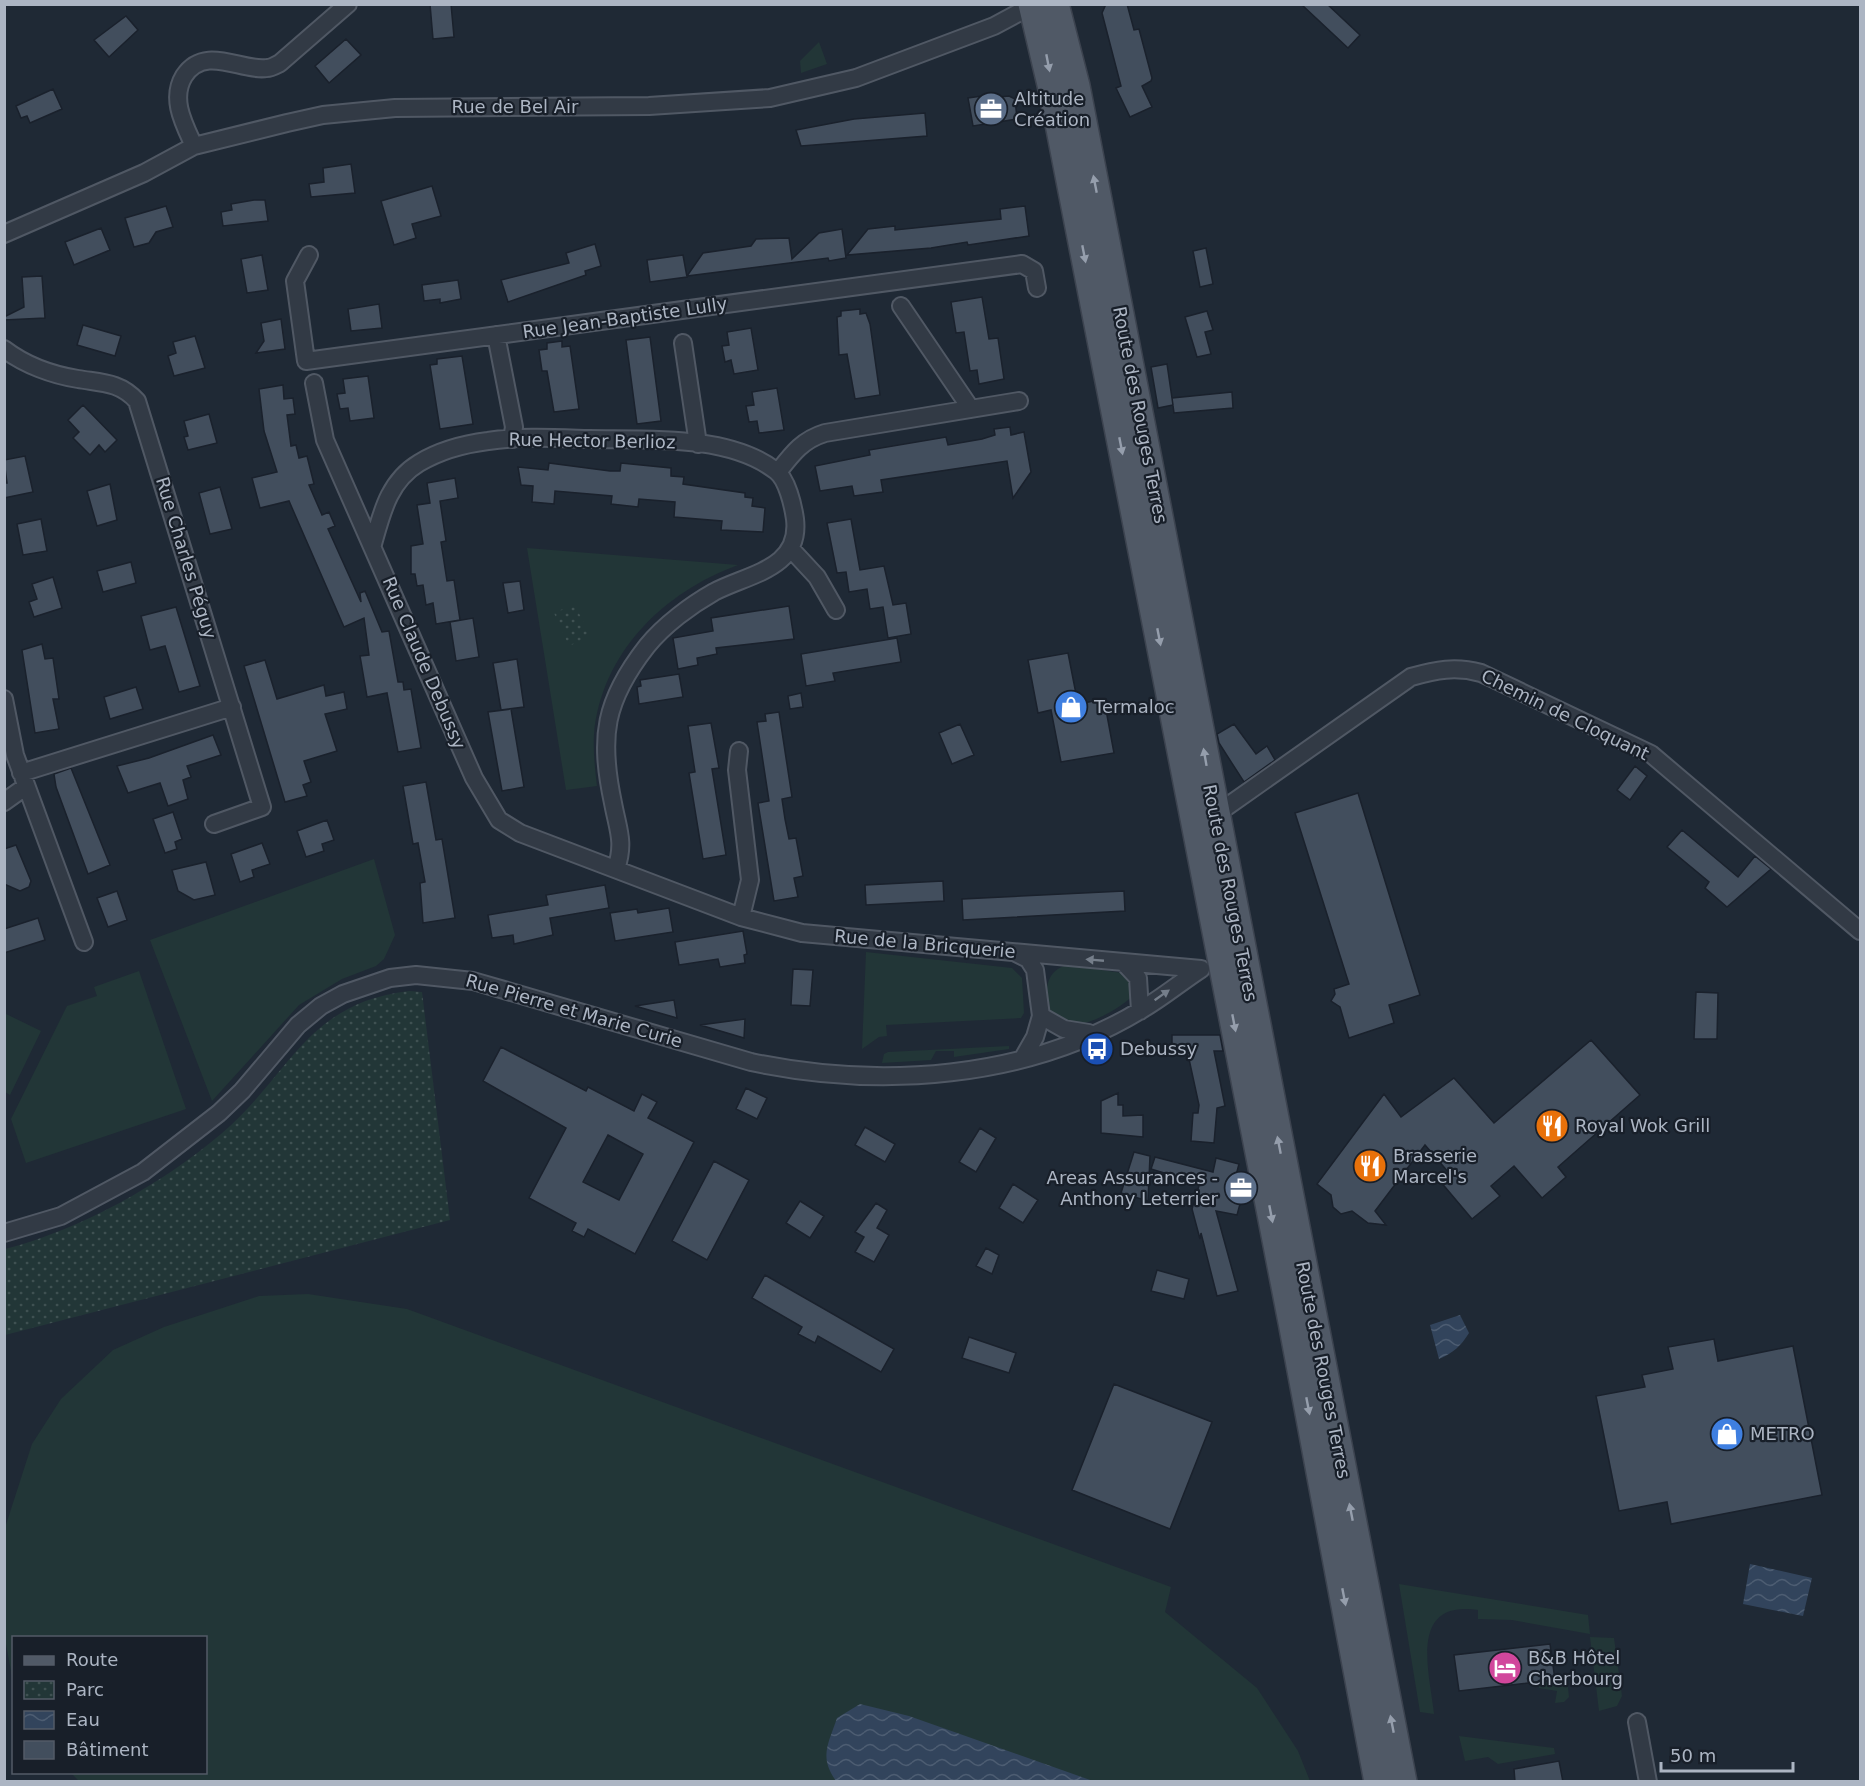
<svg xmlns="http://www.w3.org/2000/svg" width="1865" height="1786" font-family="'DejaVu Sans',sans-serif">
	<defs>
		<pattern id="park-dots" width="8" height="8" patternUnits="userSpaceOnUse" patternTransform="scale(1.5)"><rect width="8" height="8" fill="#223637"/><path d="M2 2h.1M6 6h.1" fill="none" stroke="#3f5152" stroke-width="1.8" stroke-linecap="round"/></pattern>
		<pattern id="water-waves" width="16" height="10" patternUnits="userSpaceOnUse" patternTransform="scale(1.5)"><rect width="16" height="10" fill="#32445c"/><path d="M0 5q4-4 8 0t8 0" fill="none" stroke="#4d5d72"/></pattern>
	</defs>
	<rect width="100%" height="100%" fill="#1f2935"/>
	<!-- green -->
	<path fill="#223637" d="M819 42 827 64 801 73 800 61Z
		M527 548 738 565C664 592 601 653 594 735 593 752 595 769 597 786L566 790Z
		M374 859 395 935 384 959 376 966 342 979 299 1005 212 1101 150 940Z
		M866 952 1012 968 1022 978 1024 1013 1021 1018 886 1025 887 1036 879 1037 862 1049Z
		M1067 965 1122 973 1132 985V996C1123 1007 1085 1028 1072 1024 1063 1021 1054 1014 1046 1010 1046 990 1045 971 1067 965Z
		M139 971 186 1109 26 1163 11 1119 67 1006 97 996 94 987Z
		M4 1013 41 1031 10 1095 5 1092Z
		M1009 1046V1049L954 1057V1051H936L931 1060 882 1063 884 1054 888 1052Z
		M308 1294 407 1309 1171 1587 1165 1612 1257 1688 1298 1751 1310 1781H79L71 1773 206 1772V1638H14L13 1682 5 1639 4 1531 32 1444 61 1399 113 1350 164 1327 259 1296Z
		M1399 1584 1588 1615 1590 1634 1512 1620 1478 1619V1610C1407 1599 1430 1674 1434 1714L1420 1712Z
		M1590 1637 1614 1638 1622 1696 1617 1706 1599 1711Z
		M1567 1679 1569 1697 1564 1702 1555 1703 1557 1691 1539 1688V1683Z
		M1459 1736 1554 1748 1555 1754 1498 1764 1488 1757 1465 1761Z"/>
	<!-- park -->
	<path fill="url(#park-dots)" d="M574 604 591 636 569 646 554 613Z
		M409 991 422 992 450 1220 5 1335V1249C80 1230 162 1184 221 1134 290 1076 305 1003 409 991Z"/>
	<!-- water -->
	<path fill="url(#water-waves)" d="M1460 1315 1469 1333C1461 1346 1453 1353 1439 1359L1430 1325Z
		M1750 1564 1812 1578 1803 1616 1743 1604Z
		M860 1704 909 1716 1093 1781H836C819 1757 828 1745 837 1718Z"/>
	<!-- building -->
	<path fill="#424e5d" stroke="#1a212c" stroke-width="1.5" fill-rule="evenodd" d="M430 4H451L454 37 433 39Z
		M1106 4H1127L1134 30 1139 29 1152 78 1151 81 1142 86 1152 107 1130 117 1116 88 1121 86 1102 13Z
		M1301 4H1327L1360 35 1348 48Z
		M126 16 138 30 109 57 94 40Z
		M346 39 361 55 329 83 315 66Z
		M53 89 62 109 30 123 27 116 21 118 16 106Z
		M989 95 990 98 1009 96 1015 99 1017 119 973 126 968 98Z
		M925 113 927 136 801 146 796 130 854 119Z
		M351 164 355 193 311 197 309 184 324 182 323 168Z
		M432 186 441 216 412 224 416 238 394 245 381 201Z
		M254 200H265L268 221 223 226 221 212 232 210 231 204Z
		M166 206 173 227 156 232 149 243 134 247 125 218Z
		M1025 206 1029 236 968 245 967 242 931 248 847 255 868 229 895 226V230L1001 219 1000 209Z
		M101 228 110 250 74 265 65 242Z
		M842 229 846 258 829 261 828 258 687 276 703 253 751 246 756 239 789 238 792 259 819 233Z
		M595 244 601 266 585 271 586 275 508 302 501 280 569 263 566 253Z
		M1206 248 1213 284 1200 287 1193 251Z
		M262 255 268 290 247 293 241 259Z
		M683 255 687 277 650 282 647 260Z
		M42 276 45 318 4 320V317L24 307 22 277Z
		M458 280 461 299 440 303V299L424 301 422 285Z
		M982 297 989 339 998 338 1004 379 979 384 977 370 970 371 964 332 956 333 951 302Z
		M379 304 382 328 351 331 348 309Z
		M860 309V314L866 313 870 324 880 395 855 399 847 354 839 355 837 317 841 316V311Z
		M1207 311 1213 330 1205 332 1211 354 1197 357 1185 317Z
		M281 319 285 349 256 353 264 341 261 323Z
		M83 325 121 336 115 356 77 345Z
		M751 328 758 370 734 374 731 360 725 362 722 346 729 345 727 332Z
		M195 336 205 368 174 376 168 356 176 353 173 342Z
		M650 337 661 421 637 424 626 340Z
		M562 341V347L570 346 579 409 554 412 547 371H542L539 350 547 349V343Z
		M462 356 473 424 440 429 430 365 437 364V359Z
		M1167 364 1173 405 1158 408 1151 367Z
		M368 376 374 418 350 421 348 408 340 409 337 394 345 393 343 379Z
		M283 385 284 399 293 398 295 414 287 415 291 446 296 445 299 458 307 456 314 484 309 485 322 515 329 512 335 526 328 529 361 602 360 593 365 591 382 632 389 631 398 682H403L404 690 411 689 421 748 398 752 387 693 367 697 360 656 369 655 364 618 344 627 289 501 260 508 252 478 277 472 264 431 259 389Z
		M777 388 784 430 759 433 757 421 749 422 746 406 754 405 752 392Z
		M1232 392 1233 408 1174 413 1172 398Z
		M83 405 117 440 105 452 99 445 90 455 73 438 79 432 68 420Z
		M209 414 217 443 188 450 184 437 188 436 184 421Z
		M1010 427 1011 435 1024 432 1031 472 1013 498 1007 461 881 480 883 492 854 496 852 486 820 491 815 466 870 455 869 450 946 437 948 445 982 439 995 435 994 429Z
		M25 456 33 492 4 498V483H7L4 460Z
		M549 463 610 471H620L621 463 671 468V476L684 477 683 484 745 493V497L753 498 752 506 765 508 763 532 721 530 722 521 674 517 675 502 639 499 638 507 611 504 612 496 555 491 554 504 532 502 533 486 521 485 518 467 548 470Z
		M455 478 458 498 440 501 446 541 441 542 447 581 454 580 460 620 436 624 433 603 426 605 423 585 417 586 415 574H411V546L423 544 417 505 430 503 427 483Z
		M110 484 117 520 97 526 87 491Z
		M220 487 232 529 210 534 199 493Z
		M41 519 47 551 23 555 17 524Z
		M851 519 860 570 884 566 893 605 906 603 911 634 888 638 883 607 870 609 867 589 849 592 846 572 837 573 827 523Z
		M131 562 136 583 103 592 97 571Z
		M53 577 62 608 34 617 29 602 37 599 32 584Z
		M520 581 524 610 508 613 503 583Z
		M789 606 794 639 716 648 717 654 697 658 698 665 678 669 673 638 713 631 711 618Z
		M176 607 200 686 179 692 165 646 150 650 141 616Z
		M473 618 479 657 456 661 450 622Z
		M897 638 901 662 833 673 835 681 806 686 801 654Z
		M42 644 45 659 53 658 59 699H53L59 729 35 733 22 650Z
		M1068 653 1078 704 1104 699 1114 753 1061 762 1051 710 1038 713 1028 660Z
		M517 659 524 707 501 710 493 663Z
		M265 660 277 699 324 685 326 696 344 692 347 709 325 714 337 751 304 761 311 782 303 785 307 796 285 802 244 666Z
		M679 674 683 697 639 704 637 687 641 686 640 680Z
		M136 687 143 709 110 719 104 697Z
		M801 693 803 707 790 709 788 696Z
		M511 709 524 787 502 791 488 712Z
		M779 712 792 797 782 799 785 819 789 839 796 838 803 876 794 878 798 897 774 901 758 803 769 801 757 722 766 721 765 714Z
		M711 723 719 768 712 769 726 855 703 859 689 773 695 772 688 726Z
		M960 724 974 755 952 764 939 733Z
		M1234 724 1256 754 1267 746 1275 760 1244 782 1219 743 1217 734Z
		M213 735 221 755 187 766 191 777 183 780 188 799 168 806 160 783 128 793 117 766 149 758Z
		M1635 766 1647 776 1630 800 1617 790Z
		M71 768 110 865 88 874 56 787 54 774Z
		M426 782 436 840 442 839 455 918 423 923 420 883 425 882 418 843 413 844 403 786Z
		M1358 793 1420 995 1389 1005 1394 1023 1349 1038 1340 1007 1331 1001 1335 994 1334 989 1349 984 1295 813Z
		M173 812 182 839 175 842 177 849 165 853 153 819Z
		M327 820 334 840 322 844 324 851 306 857 297 831Z
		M1682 830 1738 877 1755 856 1771 869 1727 907 1705 888 1709 882 1667 847Z
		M262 843 270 864 252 870 254 877 240 882 231 854Z
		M16 845 31 881 29 887 20 891 4 884V849Z
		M206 862 215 895 194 900 178 891 172 870Z
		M943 881 944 901 866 905 865 885Z
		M605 885 609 908 550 918 553 935 514 944 513 935 492 938 488 915 548 905 546 895Z
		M117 891 127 920 108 927 97 898Z
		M1124 891 1125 911 963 920 962 899Z
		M669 908 673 932 615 941 610 913 637 909 638 913Z
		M38 918 45 940 4 953V929Z
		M743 931 747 954 744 955 745 963 720 967 718 959 679 965 675 942Z
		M793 969 813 970 810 1006 791 1005Z
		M1696 992 1718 993 1717 1039H1694Z
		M674 1000 677 1018 635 1006Z
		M745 1019 744 1038 700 1025Z
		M1172 1035H1220L1223 1051H1214L1225 1106 1217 1108 1214 1143 1191 1141 1193 1113H1198L1199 1105 1189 1059 1185 1049H1172Z
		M1591 1040 1640 1095 1558 1167 1566 1177 1542 1198 1514 1166 1491 1186 1500 1196 1472 1219 1440 1181 1449 1173 1425 1145 1375 1211 1386 1225 1368 1223 1352 1211 1341 1214 1333 1207 1331 1195 1317 1184 1384 1094 1401 1117 1454 1078 1494 1123Z
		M501 1047 586 1091 588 1087 634 1111 642 1094 657 1102 648 1118 694 1142 635 1254 588 1229 584 1237 572 1231 576 1223 529 1198 566 1128 483 1081ZM608 1135 643 1154 619 1200 583 1182Z
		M746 1088 767 1098 757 1119 736 1109Z
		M1118 1093V1105H1123V1116L1143 1115V1137L1101 1133V1101Z
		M865 1127 895 1144 885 1162 855 1145Z
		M980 1128 996 1138 976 1172 959 1162Z
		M1134 1152 1150 1156 1148 1201 1121 1193Z
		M1155 1157 1213 1172 1216 1158 1239 1164 1235 1179 1246 1182 1237 1215 1216 1211 1238 1291 1217 1296 1201 1233 1200 1239 1192 1209 1201 1179H1184L1151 1169Z
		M714 1161 749 1180 707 1260 672 1241Z
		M1013 1184 1038 1200 1023 1223 999 1208Z
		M800 1201 824 1216 810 1238 786 1223Z
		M876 1203 887 1210 877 1228 889 1235 874 1262 855 1252 864 1237 855 1232Z
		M986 1248 999 1255 992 1274 976 1266Z
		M1157 1270 1189 1279 1184 1299 1151 1291Z
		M765 1275 894 1349 881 1372 818 1336 815 1343 798 1334 802 1327 752 1298Z
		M969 1337 1016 1353 1009 1373 962 1358Z
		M1714 1339 1718 1361 1793 1346 1822 1495 1671 1524 1667 1502 1619 1511 1596 1396 1645 1387 1642 1375 1673 1369 1668 1347Z
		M1114 1384 1212 1422 1170 1529 1072 1490Z
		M1550 1644 1555 1680 1459 1691 1454 1655Z
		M1559 1761 1563 1782H1515L1514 1769Z"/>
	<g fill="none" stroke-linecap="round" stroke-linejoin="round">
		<!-- minor casing -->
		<g stroke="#505864" stroke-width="20">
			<path id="minor" d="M194 146C184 124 170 99 184 76 205 44 242 72 267 68 271 68 276 65 280 63L348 4
				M4 234 144 173 194 146 287 123 323 115 395 108 649 106 770 98 856 78 994 26 1035 4
				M309 255 295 281 306 361 1022 264 1034 271 1037 288
				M901 306 971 409
				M496 335 514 427 512 439
				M683 343 698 444
				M4 349C25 365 53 375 78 379 102 383 120 382 137 401L262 807 214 824
				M314 383 325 440 474 778 499 820 520 833 741 917 802 933 1201 969
				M778 472C792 454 802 440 825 433L1019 401
				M373 544C382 512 389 481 419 463 439 451 464 444 488 441 520 436 556 438 589 439 645 440 729 434 776 471 787 479 793 505 795 519 801 569 748 574 714 592 691 605 664 625 647 646 604 701 599 737 613 803 618 830 625 842 616 869
				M791 549 817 577 836 610
				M4 699 15 755 84 942
				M739 751 737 770 750 880 741 917
				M21 773 232 707
				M4 802 25 787
				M1215 815 1411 677C1436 670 1455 666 1481 673L1651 754 1860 931
				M1016 953 1028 959 1035 970 1041 1016 1035 1037 1023 1058
				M1124 963 1138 978 1140 1011
				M1041 1016 1064 1029 1089 1033
				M4 1233 61 1216 143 1172 219 1113 242 1091 298 1025 321 1006 343 994 390 978 416 975 473 981 751 1062C879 1089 1026 1080 1141 1010 1162 998 1181 982 1201 969
				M1637 1722 1648 1782"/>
		</g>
		<!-- primary casing -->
		<g stroke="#3c434f" stroke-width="30">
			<path id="primary" d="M1032 4 1053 93 1292 1322 1378 1782
				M1055 4 1076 86 1403 1782"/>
		</g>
		<!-- minor -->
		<use href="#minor" stroke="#323a45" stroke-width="16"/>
		<!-- primary -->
		<use href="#primary" stroke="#505966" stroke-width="27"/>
	</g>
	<!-- one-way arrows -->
	<defs><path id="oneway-solid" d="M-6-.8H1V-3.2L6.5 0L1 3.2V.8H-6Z" transform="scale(1.5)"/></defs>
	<g fill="#959eac">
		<use href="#oneway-solid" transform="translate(1048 63) rotate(79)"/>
		<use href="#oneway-solid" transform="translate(1095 184) rotate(-101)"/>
		<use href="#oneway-solid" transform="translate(1084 254) rotate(79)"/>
		<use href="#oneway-solid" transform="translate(1121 446) rotate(79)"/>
		<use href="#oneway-solid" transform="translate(1159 637) rotate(79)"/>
		<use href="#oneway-solid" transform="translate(1205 757) rotate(-100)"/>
		<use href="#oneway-solid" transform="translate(1234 1023) rotate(79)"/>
		<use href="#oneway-solid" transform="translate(1279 1145) rotate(-101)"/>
		<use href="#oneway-solid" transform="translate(1271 1214) rotate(79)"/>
		<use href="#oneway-solid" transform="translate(1308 1406) rotate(79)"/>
		<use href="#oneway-solid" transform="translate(1351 1512) rotate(-101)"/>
		<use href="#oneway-solid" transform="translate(1344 1597) rotate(79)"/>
		<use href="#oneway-solid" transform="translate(1392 1724) rotate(-101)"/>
	</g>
	<g fill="#757e8a">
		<use href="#oneway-solid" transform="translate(1095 960) rotate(-175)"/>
		<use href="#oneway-solid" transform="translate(1162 995) rotate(-35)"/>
	</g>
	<!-- icons -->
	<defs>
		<g id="office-disc" transform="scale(1.725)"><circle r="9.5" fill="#5c6f8a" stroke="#181f29"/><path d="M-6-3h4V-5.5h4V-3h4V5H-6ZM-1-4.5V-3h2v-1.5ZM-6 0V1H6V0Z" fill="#fff"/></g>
		<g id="shop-disc" transform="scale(1.725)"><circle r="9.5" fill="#3f7fe0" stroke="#181f29"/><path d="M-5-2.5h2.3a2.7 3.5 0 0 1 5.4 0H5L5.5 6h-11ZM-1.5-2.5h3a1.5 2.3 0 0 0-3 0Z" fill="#fff"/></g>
		<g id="bus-disc" transform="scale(1.725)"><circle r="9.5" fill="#1a4fb4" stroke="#181f29"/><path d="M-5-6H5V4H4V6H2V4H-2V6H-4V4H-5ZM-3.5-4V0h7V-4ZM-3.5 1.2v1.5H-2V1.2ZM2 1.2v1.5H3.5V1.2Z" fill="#fff"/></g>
		<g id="restaurant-disc" transform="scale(1.725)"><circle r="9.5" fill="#e8710a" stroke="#181f29"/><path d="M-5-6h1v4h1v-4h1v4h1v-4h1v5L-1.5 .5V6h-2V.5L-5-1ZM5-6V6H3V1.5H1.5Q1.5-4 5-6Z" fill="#fff"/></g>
		<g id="hotel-disc" transform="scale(1.725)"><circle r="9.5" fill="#d1479c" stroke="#181f29"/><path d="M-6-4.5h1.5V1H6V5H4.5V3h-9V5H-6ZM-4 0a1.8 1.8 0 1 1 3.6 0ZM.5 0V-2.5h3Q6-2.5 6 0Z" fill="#fff"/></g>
	</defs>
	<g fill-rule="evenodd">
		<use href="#office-disc" x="991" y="109"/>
		<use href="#shop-disc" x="1071" y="707"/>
		<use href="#bus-disc" x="1097" y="1049"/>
		<use href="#restaurant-disc" x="1552" y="1126"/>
		<use href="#restaurant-disc" x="1370" y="1166"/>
		<use href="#office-disc" x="1241" y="1188"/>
		<use href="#shop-disc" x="1727" y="1434"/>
		<use href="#hotel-disc" x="1505" y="1668"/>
	</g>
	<g text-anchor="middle" stroke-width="4.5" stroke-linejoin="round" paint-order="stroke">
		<!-- poi labels -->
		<g font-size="18" fill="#acb5c3" stroke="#181f29" text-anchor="start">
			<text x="1014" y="105">Altitude<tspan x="1014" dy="21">Création</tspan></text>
			<text x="1094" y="713">Termaloc</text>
			<text x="1120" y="1055">Debussy</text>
			<text x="1575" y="1132">Royal Wok Grill</text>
			<text x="1393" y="1162">Brasserie<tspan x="1393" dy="21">Marcel's</tspan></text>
			<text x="1218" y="1184" text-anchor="end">Areas Assurances -<tspan x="1218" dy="21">Anthony Leterrier</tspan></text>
			<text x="1750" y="1440">METRO</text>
			<text x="1528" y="1664">B&amp;B Hôtel<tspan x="1528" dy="21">Cherbourg</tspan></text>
		</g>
		<!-- street labels -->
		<g font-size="18" fill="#acb5c3" stroke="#181f29">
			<text x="515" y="113">Rue de Bel Air</text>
			<text transform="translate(625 318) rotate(-8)" y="6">Rue Jean-Baptiste Lully</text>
			<text transform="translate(1140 415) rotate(79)" y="6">Route des Rouges Terres</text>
			<text transform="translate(592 441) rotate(1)" y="6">Rue Hector Berlioz</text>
			<text transform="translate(186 558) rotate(73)" y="6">Rue Charles Péguy</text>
			<text transform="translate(424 663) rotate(67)" y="6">Rue Claude Debussy</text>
			<text transform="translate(1565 715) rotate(26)" y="6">Chemin de Cloquant</text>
			<text transform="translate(1230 893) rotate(79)" y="6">Route des Rouges Terres</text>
			<text transform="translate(925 944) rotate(5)" y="6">Rue de la Bricquerie</text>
			<text transform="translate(574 1011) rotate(16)" y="6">Rue Pierre et Marie Curie</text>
			<text transform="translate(1323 1370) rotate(79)" y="6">Route des Rouges Terres</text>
		</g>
	</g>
	<!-- border -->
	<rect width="1865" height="1786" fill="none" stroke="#acb5c3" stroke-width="12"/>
	<!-- legend -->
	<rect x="12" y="1636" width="195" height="138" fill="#181f29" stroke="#535b67" stroke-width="1.5"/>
	<rect x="24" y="1656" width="30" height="9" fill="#505966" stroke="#535b67" stroke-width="1.5"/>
	<text x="66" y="1666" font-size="18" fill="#acb5c3">Route</text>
	<rect x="24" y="1681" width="30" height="18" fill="url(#park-dots)" stroke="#535b67" stroke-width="1.5"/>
	<text x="66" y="1696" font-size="18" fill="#acb5c3">Parc</text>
	<rect x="24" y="1711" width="30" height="18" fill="url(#water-waves)" stroke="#535b67" stroke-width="1.5"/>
	<text x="66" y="1726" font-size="18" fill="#acb5c3">Eau</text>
	<rect x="24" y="1741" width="30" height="18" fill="#424e5d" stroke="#535b67" stroke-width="1.5"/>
	<text x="66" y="1756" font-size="18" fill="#acb5c3">Bâtiment</text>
	<!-- scale -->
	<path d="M1661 1762v9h132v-9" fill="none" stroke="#acb5c3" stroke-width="3"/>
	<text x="1670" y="1762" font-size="18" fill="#acb5c3" stroke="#181f29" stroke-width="4.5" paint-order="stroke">50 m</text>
</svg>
